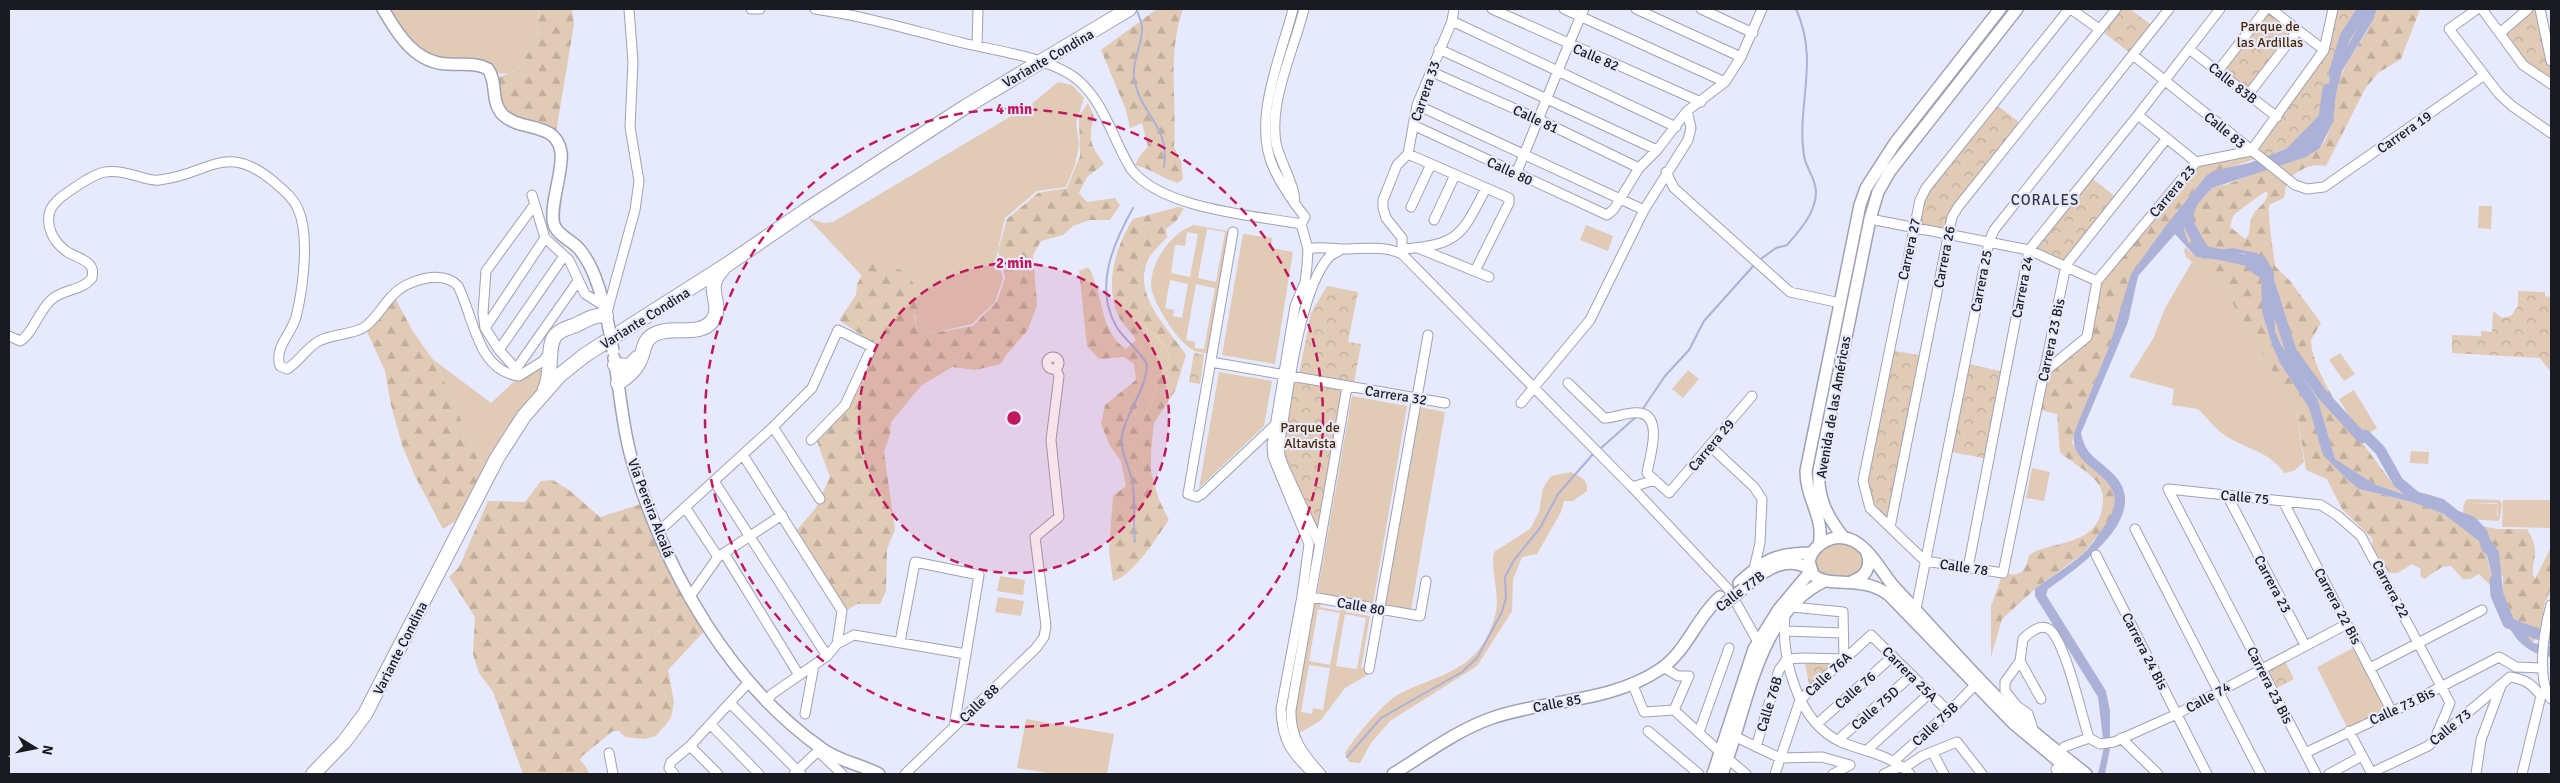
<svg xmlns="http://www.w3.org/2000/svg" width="2560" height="783" font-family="Signika,sans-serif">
	<defs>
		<pattern id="forest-firs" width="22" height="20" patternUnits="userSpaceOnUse" patternTransform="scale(1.25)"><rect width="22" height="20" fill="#e1cab6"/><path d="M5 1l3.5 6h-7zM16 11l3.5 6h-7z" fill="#c0ad9c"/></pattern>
		<pattern id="park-crowns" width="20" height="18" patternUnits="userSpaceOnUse" patternTransform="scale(1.25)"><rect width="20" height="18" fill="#e1cab6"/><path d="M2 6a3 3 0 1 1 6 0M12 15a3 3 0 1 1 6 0" fill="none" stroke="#c0ad9c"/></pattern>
	</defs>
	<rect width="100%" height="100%" fill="#e7eafc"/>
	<!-- grass -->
	<path fill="#e1cab6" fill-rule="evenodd" d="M383 9H539L537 36 518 71 510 74 491 73 427 60Z
		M1058 82 1072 85 1084 98 1076 122 1079 145 1075 165 1066 187 1037 191 1005 218 997 254 1003 279 995 302 972 324 933 333 917 331C913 307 918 295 906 272L868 265 862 276 808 218 824 223 833 222 1033 103Z
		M2479 206H2492L2491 229 2478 228Z
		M1194 225 1233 232 1212 354C1206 353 1198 353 1193 350 1179 344 1150 299 1151 284 1152 260 1172 232 1194 225ZM1207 229 1225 232 1216 282 1198 278ZM1187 232 1198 234 1190 277 1171 273 1175 245 1185 246ZM1170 280 1188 284 1182 318 1173 316 1174 310 1165 308ZM1196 284 1215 288 1204 349 1195 348V342L1186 340Z
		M1586 225 1613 236 1608 251 1580 240Z
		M1243 234 1272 238 1271 248 1293 252 1275 364 1222 355Z
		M2192 262 2223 287 2297 413 2304 462 2294 471 2284 473C2271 452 2246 449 2226 436 2214 428 2208 418 2198 409L2172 405 2174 389 2129 377 2153 339 2165 308Z
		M1139 326C1150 326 1173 352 1170 364 1168 371 1160 374 1155 377 1157 394 1152 405 1141 418L1134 416C1144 389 1147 383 1137 356L1143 346Z
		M2340 353 2355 374 2344 381 2329 360Z
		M431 358 491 403 516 380 543 361 547 385 489 464 478 460 438 367Z
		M1688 370 1699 379 1683 398 1672 389Z
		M1219 372 1272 381 1264 426 1199 488Z
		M2354 390 2377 428 2362 438 2339 399Z
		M1352 396 1407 406 1373 604 1317 595Z
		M1419 407 1445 412 1411 610 1385 606Z
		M2411 451 2429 452 2428 464 2410 463Z
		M2032 468 2050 472 2044 501 2026 498Z
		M1571 472C1581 477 1588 479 1587 491L1573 501H1564L1561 512 1537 554 1522 557 1513 580 1512 611 1477 666 1390 721 1371 743 1360 763 1349 762 1345 753C1354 738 1384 702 1399 694 1443 672 1479 672 1495 616 1501 595 1490 572 1494 552L1530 529 1539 512 1543 488 1551 476Z
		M2468 499 2499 500 2502 503 2500 519 2498 521 2466 519C2462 515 2462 502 2468 499ZM2468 503H2497L2498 516H2468Z
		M2503 500H2551V528L2502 527Z
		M2468 503 2497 504V516H2468Z
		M1833 538 1867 552 1863 575 1825 581 1809 561Z
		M1000 576 1025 580 1023 595 997 591Z
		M998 597 1024 601 1021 616 995 612Z
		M1310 597 1321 599 1320 607 1340 611 1341 602 1347 603 1346 612 1370 616 1361 668 1369 669V674L1345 688 1320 721 1293 737 1290 723ZM1318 609 1340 613 1330 665 1309 661ZM1345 614 1366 618 1357 669 1336 666ZM1309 665 1330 668 1323 710 1313 708 1312 714 1301 712Z
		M2359 645 2392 712 2349 731 2317 667Z
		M1026 719 1114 734 1107 774H1054L1017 768Z"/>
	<!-- forest -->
	<path fill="url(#forest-firs)" fill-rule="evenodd" d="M539 9H572L574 24 555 138 499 110 492 79 518 71 537 36Z
		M1157 9H1183C1167 53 1177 101 1174 147L1181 161 1183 179 1178 183C1162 178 1151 169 1135 165L1141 154 1148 147 1142 123 1130 128 1126 110 1101 50Z
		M2333 9H2367L2346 50 2330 72 2327 109 2320 127 2298 144 2206 176 2167 224 2132 274 2110 344 2074 433 2072 443 2112 487 2115 502 2113 515 2085 552 2035 589 2002 619 1991 657V606L2003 573C2021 577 2025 573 2029 555 2053 540 2095 547 2102 509 2104 498 2104 490 2096 481 2086 469 2071 463 2060 452L2057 414 2036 409 2043 373 2087 337 2097 281 2196 162 2251 151 2324 50Z
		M2377 9H2420L2401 59 2378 73 2365 89 2326 166C2309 163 2301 170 2287 179L2284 198 2269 205C2268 226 2273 246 2275 266L2290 281 2321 323 2311 340C2311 378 2372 455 2395 487L2432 495 2468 523 2497 529H2527C2531 536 2535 543 2535 552 2535 561 2530 572 2535 579L2551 547V588L2544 606 2541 629 2533 643 2515 622 2503 593V577L2479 531 2429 502 2376 485 2335 459 2318 400 2280 343 2275 331 2274 273 2257 253 2233 248 2204 251 2188 242 2184 229 2186 217 2212 188 2228 184 2320 148C2334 130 2332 113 2336 92 2342 61 2367 39 2377 9ZM2265 192 2268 193C2267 204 2256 207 2252 217 2248 225 2252 234 2245 239L2230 227C2231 223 2232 218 2234 215 2235 213 2260 195 2265 192Z
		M1088 103 1094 116C1088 140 1090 144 1104 164L1087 177 1079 193 1087 202 1115 198 1120 205 1110 220H1090L1073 226 1063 235 1041 241 1033 255 1037 305 1028 330 1006 355 1001 364 975 370 952 367 921 386 891 422 890 435 884 452 895 530 887 549 886 591 880 604H857L847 610 796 531 815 509 830 477 817 441 847 408 877 346 839 320 856 295 857 284 868 265 877 262 906 272 929 307 914 315 917 331 933 333 973 326 997 301 1005 278 998 251 1007 219 1038 193 1067 188 1080 156 1079 116Z
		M1178 207 1184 208 1177 220 1166 229 1167 237C1161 244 1154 250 1149 258 1130 293 1168 328 1186 355L1175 391 1154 423 1151 451V472L1159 500 1169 520C1156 538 1134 575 1113 581L1109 551 1113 496 1126 486 1121 461 1110 446 1101 424 1105 405 1136 380 1134 364 1124 357 1099 359 1087 346 1079 271 1088 267C1104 292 1099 332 1126 349L1136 340C1131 331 1122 324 1118 315 1104 284 1116 246 1133 219ZM1139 326C1151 326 1173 352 1170 364 1168 371 1161 374 1155 377 1157 394 1152 406 1141 418L1134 415C1145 389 1147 383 1137 356L1143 346Z
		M2185 247 2196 257 2243 263 2258 269 2262 276 2263 290 2262 312 2272 345 2280 363 2309 408 2324 455 2359 489 2412 502 2444 514 2479 539 2484 545 2495 590 2479 574 2470 579H2463L2451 566 2442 567 2424 579 2420 576 2421 569 2412 564 2398 573H2389L2373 548 2372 538 2342 509 2327 479 2306 470 2297 413 2223 287 2186 257 2184 251Z
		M393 294 412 330 438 367 478 460 489 464 460 518 443 529 415 476 402 445 391 405 385 371 365 327Z
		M553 480 569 490 600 517 641 504 654 523 709 626 668 670 674 702 671 718 656 736 644 739 625 737 619 731H613L581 757 580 760 586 767 589 774H523L493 692 479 673 473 654 475 617 449 577 459 567 488 501 525 502 541 481Z"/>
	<!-- park -->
	<path fill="url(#park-crowns)" d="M2116 9H2130L2154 27 2133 55 2099 29Z
		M2266 9 2298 30 2248 95 2218 71Z
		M2335 9H2366C2356 32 2342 48 2330 69 2325 80 2327 95 2326 107 2322 138 2286 148 2262 158L2253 150 2325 54Z
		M2528 9H2540L2551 61V84L2523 65 2500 33Z
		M1994 103 2023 125 1958 207 1949 235 1913 227 1920 200Z
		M2089 176 2118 199 2066 265 2029 250Z
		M1327 286 1358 292 1348 342 1361 344 1354 383 1299 374 1311 313Z
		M2518 291 2545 292V296L2551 297V372L2540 358 2452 353V335L2481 336V331L2492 332 2493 311 2502 318 2511 316 2518 306Z
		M1889 350 1925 356 1890 527 1867 500 1866 464Z
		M1194 353 1204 354 1200 384 1189 382Z
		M1965 363 2004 372 1988 459 1947 451Z
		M1292 377 1347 387 1320 545 1279 446Z
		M2283 657 2294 679 2273 690 2261 668Z
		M1804 658 1844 659 1810 690Z"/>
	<!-- water -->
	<path fill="#acb1d8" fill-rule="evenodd" d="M2367 9H2377L2373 20 2342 71 2336 93 2333 122 2320 148 2306 157 2212 188 2186 217 2184 229 2188 242 2204 251 2233 248 2257 253 2266 258 2274 273 2275 331 2280 343 2318 400 2335 459 2376 485 2443 507 2489 538 2499 552 2503 592 2515 622 2533 643 2551 646V657C2499 650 2497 586 2484 545L2444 514 2412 502 2359 489 2348 480 2323 455 2309 408 2280 363 2272 345 2262 312 2261 274 2258 270 2243 263 2196 257 2175 234 2138 276 2128 322 2081 433C2086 458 2100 459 2116 477 2151 518 2076 569 2048 589L2046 595 2106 691 2110 711V748L2105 774H2098L2104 747 2098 697 2035 596V589C2051 577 2069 566 2084 553 2092 546 2097 536 2103 528 2143 474 2067 475 2074 433L2110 344 2131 274 2167 224 2206 176 2213 171 2249 163 2298 144 2320 127 2327 109 2330 72 2346 50ZM2229 252 2245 254 2249 261 2222 254Z"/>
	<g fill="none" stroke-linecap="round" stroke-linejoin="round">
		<!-- stream -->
		<path stroke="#acb1d8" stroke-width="2" d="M1136 9C1138 14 1142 22 1142 27 1143 44 1132 60 1134 77 1139 115 1170 123 1164 167
			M1133 208C1113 244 1094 286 1116 326 1124 340 1141 351 1147 365 1146 391 1127 410 1122 435 1120 450 1127 462 1131 476 1137 498 1132 519 1135 542
			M1758 261 1776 248 1787 245C1799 231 1816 213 1816 192 1816 179 1806 168 1804 156 1796 104 1820 62 1796 9
			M1642 410 1665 376 1689 350 1704 321 1755 264
			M1600 449 1637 416
			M1347 757 1381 718 1462 672 1477 658 1502 612 1506 598 1505 577 1514 560 1540 528 1558 494 1594 453"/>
		<!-- river -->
		<path stroke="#acb1d8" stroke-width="11" d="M2334 74 2345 37 2363 9
			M2289 154 2324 118 2328 89
			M2196 197C2179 220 2193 231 2204 251L2249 261 2252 266 2267 276 2291 351 2321 393 2362 438 2365 435 2380 450 2398 482 2416 497 2441 504 2456 516 2472 522 2482 533 2487 548
			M2495 580 2496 595 2508 623 2551 639"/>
		<!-- minor casing -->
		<g stroke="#9fa2b2" stroke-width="11">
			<path id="minor" d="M751 9H760
				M815 9C865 16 914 31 963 43 997 51 1053 58 1079 81 1105 104 1113 140 1131 169 1162 209 1252 215 1301 224
				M1293 9C1281 57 1251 121 1274 169 1282 186 1293 202 1305 217L1301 224 1308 249 1307 266 1305 282 1295 306 1272 445 1273 457 1309 544 1302 596 1281 709C1282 741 1291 752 1313 774
				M1492 9 1701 102
				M1564 9 1725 82
				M1636 9 1741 57
				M1701 9 1753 33
				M2071 9 2099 29
				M2271 9 2324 50
				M2477 9 2449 29 2499 94 2512 106 2551 133
				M2482 9 2523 65 2551 84
				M2540 9 2551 61
				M1452 21 1676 127
				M2500 33 2528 9
				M977 46 978 9
				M1439 49 1657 150
				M2189 49 2277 117
				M2133 55 2295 185 2307 189 2324 187 2483 76
				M2218 71 2266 9
				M1432 72 1540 120 1639 168
				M2248 95 2298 30
				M1417 105 1644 210
				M2138 115 2196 162
				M1413 125 1607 215 1614 209 1639 168 1657 150 1687 111 1725 82 1741 57 1762 9
				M1408 154 1509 198V203L1475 271
				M1666 172 1674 188 1790 292 1840 303
				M1516 174C1539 119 1560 63 1584 9
				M532 195 545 238 569 260 585 294 603 305 605 302
				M1294 203C1299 194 1278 157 1276 143 1269 100 1294 50 1304 9
				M535 204 486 271 483 313 485 328 499 350 516 369 578 281
				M1411 207 1431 164
				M1870 219 2029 250 2097 281
				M1434 220 1455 175
				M1233 232 1188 494 1197 497 1202 494 1275 425
				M1418 248 1489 277
				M1308 249C1321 246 1331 249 1343 249 1363 249 1384 245 1402 254L1632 487 1729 590 1758 642
				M1402 249C1459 245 1462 235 1486 188
				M1402 254V238L1386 218 1383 208V200L1397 165 1408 154 1417 105 1452 21 1454 9
				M606 316 635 210 639 181 630 127 633 62 629 9
				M485 328 545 238
				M9 336 20 341C32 335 38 312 51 300 63 289 82 291 92 278 93 272 93 268 89 264 83 258 73 256 66 251 54 242 45 227 50 211 54 201 65 194 74 188 99 171 107 167 137 176 144 178 152 181 159 180 209 175 224 141 273 181 282 189 293 197 298 209 310 235 303 289 296 317 291 335 274 347 280 366L287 369C299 362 306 348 319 341 332 334 350 335 363 328 374 322 383 305 392 296 406 280 442 269 458 286 474 317 477 371 519 376L543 361 550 352
				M499 350 564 256
				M1047 363a6 6 0 1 1 12 0a6 6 0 1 1-12 0Z
				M1211 362 1445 403
				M2043 373 2087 337 2097 281 2196 162 2251 151 2324 50 2333 9
				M1568 383 1604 418C1616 418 1628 411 1640 413 1664 417 1649 459 1647 473L1669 493 1752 396
				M1521 403 1590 320 1644 210 1688 140 1691 128 1687 111
				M773 427 820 499
				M1710 446 1754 487 1762 499 1760 543 1754 569
				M743 455 842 611 837 644
				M714 481 827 656
				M1632 487 1655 480
				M2168 489 2321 505 2338 516 2361 536 2450 703 2434 741
				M2168 489 2316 774
				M2227 495 2305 645
				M2283 501 2392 712
				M685 507 718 557
				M1890 527 1952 217 1958 207 2116 9
				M2135 529 2261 774
				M658 532 773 427 812 388 838 330 872 347 845 405 811 440
				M1320 545 1284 467 1280 456 1279 446C1288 398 1298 292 1329 257 1332 254 1338 252 1342 249
				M724 553 799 675
				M2096 555 2207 774
				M1925 561 1870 508 1863 481 1920 200 1926 188 2069 9
				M1925 561 2003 573 2066 265 2167 138
				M1968 568 2029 250 2138 115 2220 9
				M1306 596 1420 616 1426 581
				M689 598 718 557 782 515
				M2551 605C2544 629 2536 679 2551 699
				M1792 607 1843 612 1844 659
				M1916 609 1989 242 1994 230 2169 9
				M1785 614C1781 658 1797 722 1841 742 1865 752 1890 754 1910 774
				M1785 631 1843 633
				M900 642 915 562 979 575 954 727
				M2020 661 2041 699
				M1663 667 1678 676H1689L1674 710
				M2370 668 2482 610
				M1369 669 1428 335
				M1632 683 1644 712 1674 710 1721 753
				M766 702 772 694 827 656 837 644 854 635 966 654
				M730 703 801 774
				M805 714 814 665
				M710 724 759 774
				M1817 724 1893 656
				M1648 731 1699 774
				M2349 731 2372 774
				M1699 732 1729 648
				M2034 732 2028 714 2017 706 2005 691V682L2020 661 2023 639C2029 633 2040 623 2049 629 2065 640 2082 717 2089 738
				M1736 737 1780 758 1822 757 1850 765
				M2121 738 2158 774
				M1838 740 1912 675
				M690 746 718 774
				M1756 747 1779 670 1787 659 1804 658 1844 659
				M2064 747 2089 738 2100 744 2114 742 2177 714 2347 624
				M818 751 842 774
				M1866 751 1930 693
				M609 753 613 774
				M1933 753 1944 774
				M2305 753 2392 712 2499 657 2516 667 2543 668
				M1728 759 1746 774
				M1894 761 1949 712 1975 685
				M1904 768 1922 756 1957 742 1982 774
				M2056 769 2059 774
				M2371 773 2428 746 2510 677C2525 679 2532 684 2541 696
				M674 774 669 768 671 762 690 746 748 683
				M794 774 821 748
				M905 774 1036 648 1044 637 1046 626 1035 537 1059 517 1051 440 1059 376 1056 369
				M1321 774C1303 754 1290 738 1291 710L1347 387
				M1775 774 1800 700 1871 635 1949 712
				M1833 774 1850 765
				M1884 774 1901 766
				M2329 774 2362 756
				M2476 774 2481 740 2501 686
				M2522 774 2541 696"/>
		</g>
		<!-- major casing -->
		<g stroke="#9fa2b2" stroke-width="14">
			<path id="major" d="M383 9C398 35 416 64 449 64 463 65 475 62 488 69 498 83 490 102 503 115 521 132 556 121 561 152 564 170 547 212 555 227 560 237 573 241 580 250 597 271 603 302 609 328
				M614 358C621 396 623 436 636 473 669 577 731 684 821 748 838 761 860 764 879 774
				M1844 538C1827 517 1817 497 1819 470L1870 219 1878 192 1890 171 2017 9
				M1819 545C1825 517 1806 500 1806 471L1860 205 1866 188 1895 143 2000 9
				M1853 581C1865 577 1872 567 1867 553
				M1739 583C1765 559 1777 553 1812 553
				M1748 584C1767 569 1786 555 1810 569
				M1393 774C1424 755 1457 730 1492 718 1547 699 1609 703 1659 670 1687 652 1696 618 1720 597
				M1713 774 1754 649 1779 609 1810 572
				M1722 774C1747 711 1757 612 1825 581
				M2074 774 2013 723 1889 595C1861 574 1831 589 1813 575L1809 561C1814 542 1836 532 1854 541 1872 551 1883 575 1896 589 1937 632 1976 679 2019 719 2040 739 2064 756 2086 774"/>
		</g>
		<!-- highway casing -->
		<g stroke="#9fa2b2" stroke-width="16">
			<path id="highway" d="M615 365 630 366 637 358
				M618 383C626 378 635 371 639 362 645 351 642 340 655 334 673 325 700 338 713 320 724 303 703 289 722 270
				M545 389C554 371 545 342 558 333 563 329 570 327 576 325 586 320 595 314 606 316
				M313 774 344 742 365 714 497 458 524 416 560 375 585 355 728 264 805 211 965 107 1129 9"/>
		</g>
		<!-- minor -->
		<use href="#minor" stroke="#fff" stroke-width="9"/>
		<!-- major -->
		<use href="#major" stroke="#fff" stroke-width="11"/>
		<!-- highway -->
		<use href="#highway" stroke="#fff" stroke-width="14"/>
		<!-- major-bridge casing -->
		<g stroke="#9fa2b2" stroke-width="14" stroke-linecap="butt">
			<path id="major-bridge" d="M609 328 613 351
				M1724 604 1743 589"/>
		</g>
		<!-- major-bridge -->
		<use href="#major-bridge" stroke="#fff" stroke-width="11"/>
	</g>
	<!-- distance rings -->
	<circle cx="1014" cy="418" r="155" fill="#c2185b" fill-opacity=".12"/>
	<g fill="none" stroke="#c2185b" stroke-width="2.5" stroke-dasharray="9 6">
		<circle cx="1014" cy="418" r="155"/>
		<circle cx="1014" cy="418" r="309"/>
	</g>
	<g text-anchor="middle" stroke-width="4.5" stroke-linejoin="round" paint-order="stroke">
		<!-- park labels -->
		<g font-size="14" fill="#4a2a03" stroke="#e7eafc">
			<text x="2270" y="31">Parque de<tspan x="2270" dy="16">las Ardillas</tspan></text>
			<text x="1310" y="432">Parque de<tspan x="1310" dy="16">Altavista</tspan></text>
		</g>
		<!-- street labels -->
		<g font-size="14" fill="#1a1b21" stroke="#e7eafc">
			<text transform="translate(1596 57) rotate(23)" y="5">Calle 82</text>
			<text transform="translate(1048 58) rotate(-30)" y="5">Variante Condina</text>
			<text transform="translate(2233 83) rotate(38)" y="5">Calle 83B</text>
			<text transform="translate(1425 91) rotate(-71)" y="5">Carrera 33</text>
			<text transform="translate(1536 119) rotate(25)" y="5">Calle 81</text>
			<text transform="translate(2225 130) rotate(39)" y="5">Calle 83</text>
			<text transform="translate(2404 132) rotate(-35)" y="5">Carrera 19</text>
			<text transform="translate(1510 171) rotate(25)" y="5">Calle 80</text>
			<text transform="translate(2172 191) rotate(-50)" y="5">Carrera 23</text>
			<text transform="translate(1909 249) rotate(-78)" y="5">Carrera 27</text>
			<text transform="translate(1944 257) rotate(-79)" y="5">Carrera 26</text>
			<text transform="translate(1981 281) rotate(-79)" y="5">Carrera 25</text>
			<text transform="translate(2022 287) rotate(-79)" y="5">Carrera 24</text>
			<text transform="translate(645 318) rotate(-32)" y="5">Variante Condina</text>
			<text transform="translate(2051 340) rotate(-78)" y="5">Carrera 23 Bis</text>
			<text transform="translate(1396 395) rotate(9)" y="5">Carrera 32</text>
			<text transform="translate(1833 407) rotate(-80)" y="5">Avenida de las Américas</text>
			<text transform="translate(1711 445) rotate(-50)" y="5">Carrera 29</text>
			<text transform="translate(2245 497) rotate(5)" y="5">Calle 75</text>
			<text transform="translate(651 508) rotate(69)" y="5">Vía Pereira Alcalá</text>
			<text transform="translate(1964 567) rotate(8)" y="5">Calle 78</text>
			<text transform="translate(2273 584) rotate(62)" y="5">Carrera 23</text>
			<text transform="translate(2391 589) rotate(62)" y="5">Carrera 22</text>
			<text transform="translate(1740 591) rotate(-37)" y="5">Calle 77B</text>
			<text transform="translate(1361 606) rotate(10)" y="5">Calle 80</text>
			<text transform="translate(2338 606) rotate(62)" y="5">Carrera 22 Bis</text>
			<text transform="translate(400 648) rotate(-63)" y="5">Variante Condina</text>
			<text transform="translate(2145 651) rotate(63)" y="5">Carrera 24 Bis</text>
			<text transform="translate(1828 674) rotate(-43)" y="5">Calle 76A</text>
			<text transform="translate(1910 674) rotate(45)" y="5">Carrera 25A</text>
			<text transform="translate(2270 685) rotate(63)" y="5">Carrera 23 Bis</text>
			<text transform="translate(1855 690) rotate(-41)" y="5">Calle 76</text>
			<text transform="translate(2208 697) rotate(-29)" y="5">Calle 74</text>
			<text transform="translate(979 703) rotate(-44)" y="5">Calle 88</text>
			<text transform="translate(1557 703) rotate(-11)" y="5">Calle 85</text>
			<text transform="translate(1769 704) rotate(-73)" y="5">Calle 76B</text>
			<text transform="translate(2402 706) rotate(-25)" y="5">Calle 73 Bis</text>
			<text transform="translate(1875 708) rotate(-41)" y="5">Calle 75D</text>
			<text transform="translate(1935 724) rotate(-43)" y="5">Calle 75B</text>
			<text transform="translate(2450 727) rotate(-39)" y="5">Calle 73</text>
		</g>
		<!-- neighbourhood labels -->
		<g font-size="15" letter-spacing="1" fill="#343644" stroke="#e7eafc">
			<text x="2045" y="205">CORALES</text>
		</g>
	</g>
	<circle cx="1014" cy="418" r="8" fill="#c2185b" stroke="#e7eafc" stroke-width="2.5"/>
	<g font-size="15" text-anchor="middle" font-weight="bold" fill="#c2185b" stroke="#e7eafc" stroke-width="4.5" stroke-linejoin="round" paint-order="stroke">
		<text x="1014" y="114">4 min</text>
		<text x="1014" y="268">2 min</text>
	</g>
	<!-- border -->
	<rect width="2560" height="783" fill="none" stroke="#1a1b21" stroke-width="20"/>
	<!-- north arrow -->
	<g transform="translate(35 748) rotate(100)" stroke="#e7eafc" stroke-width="4" paint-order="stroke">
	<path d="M0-4L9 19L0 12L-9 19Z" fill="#1a1b21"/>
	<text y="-8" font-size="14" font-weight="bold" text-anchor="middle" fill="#1a1b21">N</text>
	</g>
</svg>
